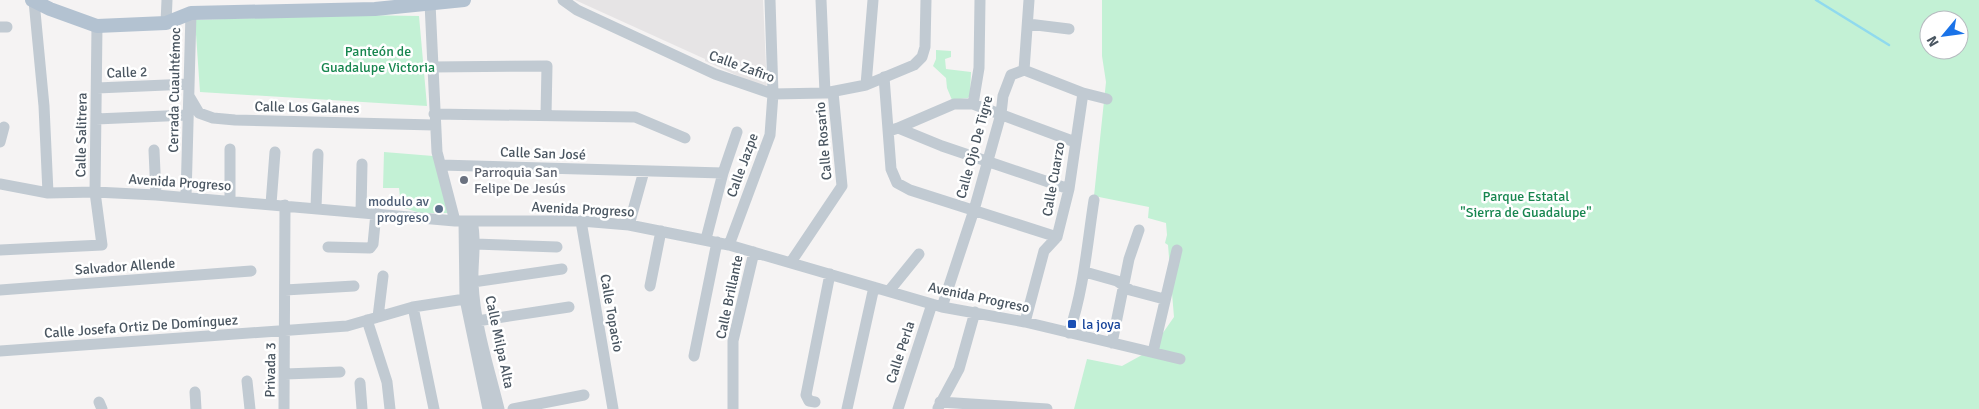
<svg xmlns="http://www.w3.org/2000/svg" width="1979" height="409" font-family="Signika,sans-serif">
	<rect width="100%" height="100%" fill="#f5f3f3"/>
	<!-- education -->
	<path fill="#e6e4e5" d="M575 0H763L767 89 705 61V59Z"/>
	<!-- green -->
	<path fill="#c3f1d5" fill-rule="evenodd" d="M1102 0H1979V409H1074L1087 359 1122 366 1151 350 1174 317 1168 245 1165 243 1167 235 1166 223 1148 218 1149 207 1094 196 1106 82 1102 56ZM1929 20H1959V50H1929Z
		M357 15 419 16 427 106 200 92 195 20Z
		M936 50 951 51V57L945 59 946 69 971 72 970 95 968 98 952 100 947 88 946 78 933 66 936 59Z
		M384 152 433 156 448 213H420L401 207 399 188H383Z"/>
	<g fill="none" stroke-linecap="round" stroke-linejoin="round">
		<!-- stream -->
		<path stroke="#90daee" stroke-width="2.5" d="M1816 0 1889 45"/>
		<!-- minor -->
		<path stroke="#c1cad2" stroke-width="11" d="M563 0 577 10 715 74 773 94 825 93 866 85 914 65 922 57 925 47 926 0
			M821 0 825 93
			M34 1 44 106 48 193
			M430 3 437 152 455 221
			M166 23 167 0
			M1028 24 1069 29
			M0 27H7
			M432 67 547 66 546 115
			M1024 70 1083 93 1107 99
			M1024 70 1029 0
			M884 77 891 169 897 183 910 190 1057 237
			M866 85 873 0
			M97 88 189 84
			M189 96 199 113 213 118 235 120 434 125
			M973 104 979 68 980 0
			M434 114 635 117 685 138
			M96 119 188 115
			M898 128 954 104H973L1075 142
			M889 131 898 128 942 146 1069 189
			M0 142 4 127
			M154 150 156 195
			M441 165 723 173
			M0 184 48 193 95 192 156 195 455 221H581L629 225 729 245 942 307 1025 322 1180 359
			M186 197 191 13
			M230 201V149
			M271 204 275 152
			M316 208 318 154
			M361 212 362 164
			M464 221 465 299 488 409
			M472 221C477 242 472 262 473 283 475 326 489 368 499 409
			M581 221 613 409
			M629 225 644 171
			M706 239 723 173 737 132
			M475 244 557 247
			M729 245 770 135 773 94 770 0
			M328 247 370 248 373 244 376 213
			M0 250 102 245 95 192 97 26
			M791 262 842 186 833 92
			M1085 272 1117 281 1130 290 1164 299
			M473 282 562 269
			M650 286 661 231
			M0 290 251 271
			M285 290 354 286
			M889 291 919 254
			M413 307 434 409
			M942 307 974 210 1001 114 1003 96 1011 75 1024 70
			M378 317 383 276
			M367 320 387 382 390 409
			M477 321 569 307
			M1025 322 1044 251 1057 237 1069 189 1083 93
			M1069 333C1084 289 1087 245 1094 200
			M1112 343 1129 259 1139 230
			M0 351 347 326 413 307 465 299
			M1153 352 1177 250
			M694 356 717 242
			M285 374 340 372
			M247 381 250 409
			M360 383 362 409
			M195 392 196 409
			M99 402 102 409
			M815 402 809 401 806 395 830 274
			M940 402 1047 409
			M938 408 959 369 975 312
			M284 409 285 205
			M513 409 584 395
			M733 409V341L754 252
			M847 409 874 287
			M898 409 932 304"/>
		<!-- major -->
		<path stroke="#b3c2d1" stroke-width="14" d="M32 0 50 9 97 26 166 23 191 13 375 9 464 0"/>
	</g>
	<!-- markers -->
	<circle fill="#6b7280" stroke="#fff" stroke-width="2" cx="464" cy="180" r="5"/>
	<circle fill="#5c6f8a" stroke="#fff" stroke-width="2" cx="439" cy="209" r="5"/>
	<rect fill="#1a4fb4" stroke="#fff" stroke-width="2" x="1067" y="319" width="10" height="10" rx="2.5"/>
	<g text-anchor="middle" stroke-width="5" stroke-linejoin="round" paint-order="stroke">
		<!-- park labels -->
		<g font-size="14" fill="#17864f" stroke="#fff">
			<text x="378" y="56">Panteón de<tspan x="378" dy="16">Guadalupe Victoria</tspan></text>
			<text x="1526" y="201">Parque Estatal<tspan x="1526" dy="16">"Sierra de Guadalupe"</tspan></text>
		</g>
		<!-- street labels -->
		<g font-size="14" fill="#4a5661" stroke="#fff">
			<text transform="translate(742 66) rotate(20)" y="5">Calle Zafiro</text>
			<text transform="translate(127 72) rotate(-2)" y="5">Calle 2</text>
			<text transform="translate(174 90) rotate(-89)" y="5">Cerrada Cuauhtémoc</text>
			<text transform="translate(307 107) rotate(1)" y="5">Calle Los Galanes</text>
			<text transform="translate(81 135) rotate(-89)" y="5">Calle Salitrera</text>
			<text transform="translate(823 141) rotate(-95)" y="5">Calle Rosario</text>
			<text transform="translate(974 147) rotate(-75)" y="5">Calle Ojo De Tigre</text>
			<text transform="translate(543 153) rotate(2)" y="5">Calle San José</text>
			<text transform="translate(742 165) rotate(-70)" y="5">Calle Jazpe</text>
			<text transform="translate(1053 179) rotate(-80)" y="5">Calle Cuarzo</text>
			<text transform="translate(180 182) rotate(4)" y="5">Avenida Progreso</text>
			<text transform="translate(583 209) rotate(3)" y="5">Avenida Progreso</text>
			<text transform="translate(125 266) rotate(-4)" y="5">Salvador Allende</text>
			<text transform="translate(729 297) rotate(-78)" y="5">Calle Brillante</text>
			<text transform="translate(979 297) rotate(12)" y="5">Avenida Progreso</text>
			<text transform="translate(612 313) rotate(80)" y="5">Calle Topacio</text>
			<text transform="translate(141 326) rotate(-4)" y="5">Calle Josefa Ortiz De Domínguez</text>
			<text transform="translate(500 342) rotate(78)" y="5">Calle Milpa Alta</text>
			<text transform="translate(900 352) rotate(-72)" y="5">Calle Perla</text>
			<text transform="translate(270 370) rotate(-89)" y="5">Privada 3</text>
		</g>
		<!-- worship labels -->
		<g font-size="14" fill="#5b616d" stroke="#fff" text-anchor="start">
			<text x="474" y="177">Parroquia San<tspan x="474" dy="16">Felipe De Jesús</tspan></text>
		</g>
		<!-- service labels -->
		<g font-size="14" fill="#4e5e75" stroke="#fff" text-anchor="end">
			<text x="429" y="206">modulo av<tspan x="429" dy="16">progreso</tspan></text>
		</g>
		<!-- transit labels -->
		<g font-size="14" fill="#164399" stroke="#fff" text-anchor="start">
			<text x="1082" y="329">la joya</text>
		</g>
	</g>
	<!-- north arrow -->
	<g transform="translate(1944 35) rotate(241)"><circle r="24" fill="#ffffff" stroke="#b7bbc0"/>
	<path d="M0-4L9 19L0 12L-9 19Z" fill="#1a73e8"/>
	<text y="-8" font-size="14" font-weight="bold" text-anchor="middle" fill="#4a5661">N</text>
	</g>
</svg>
